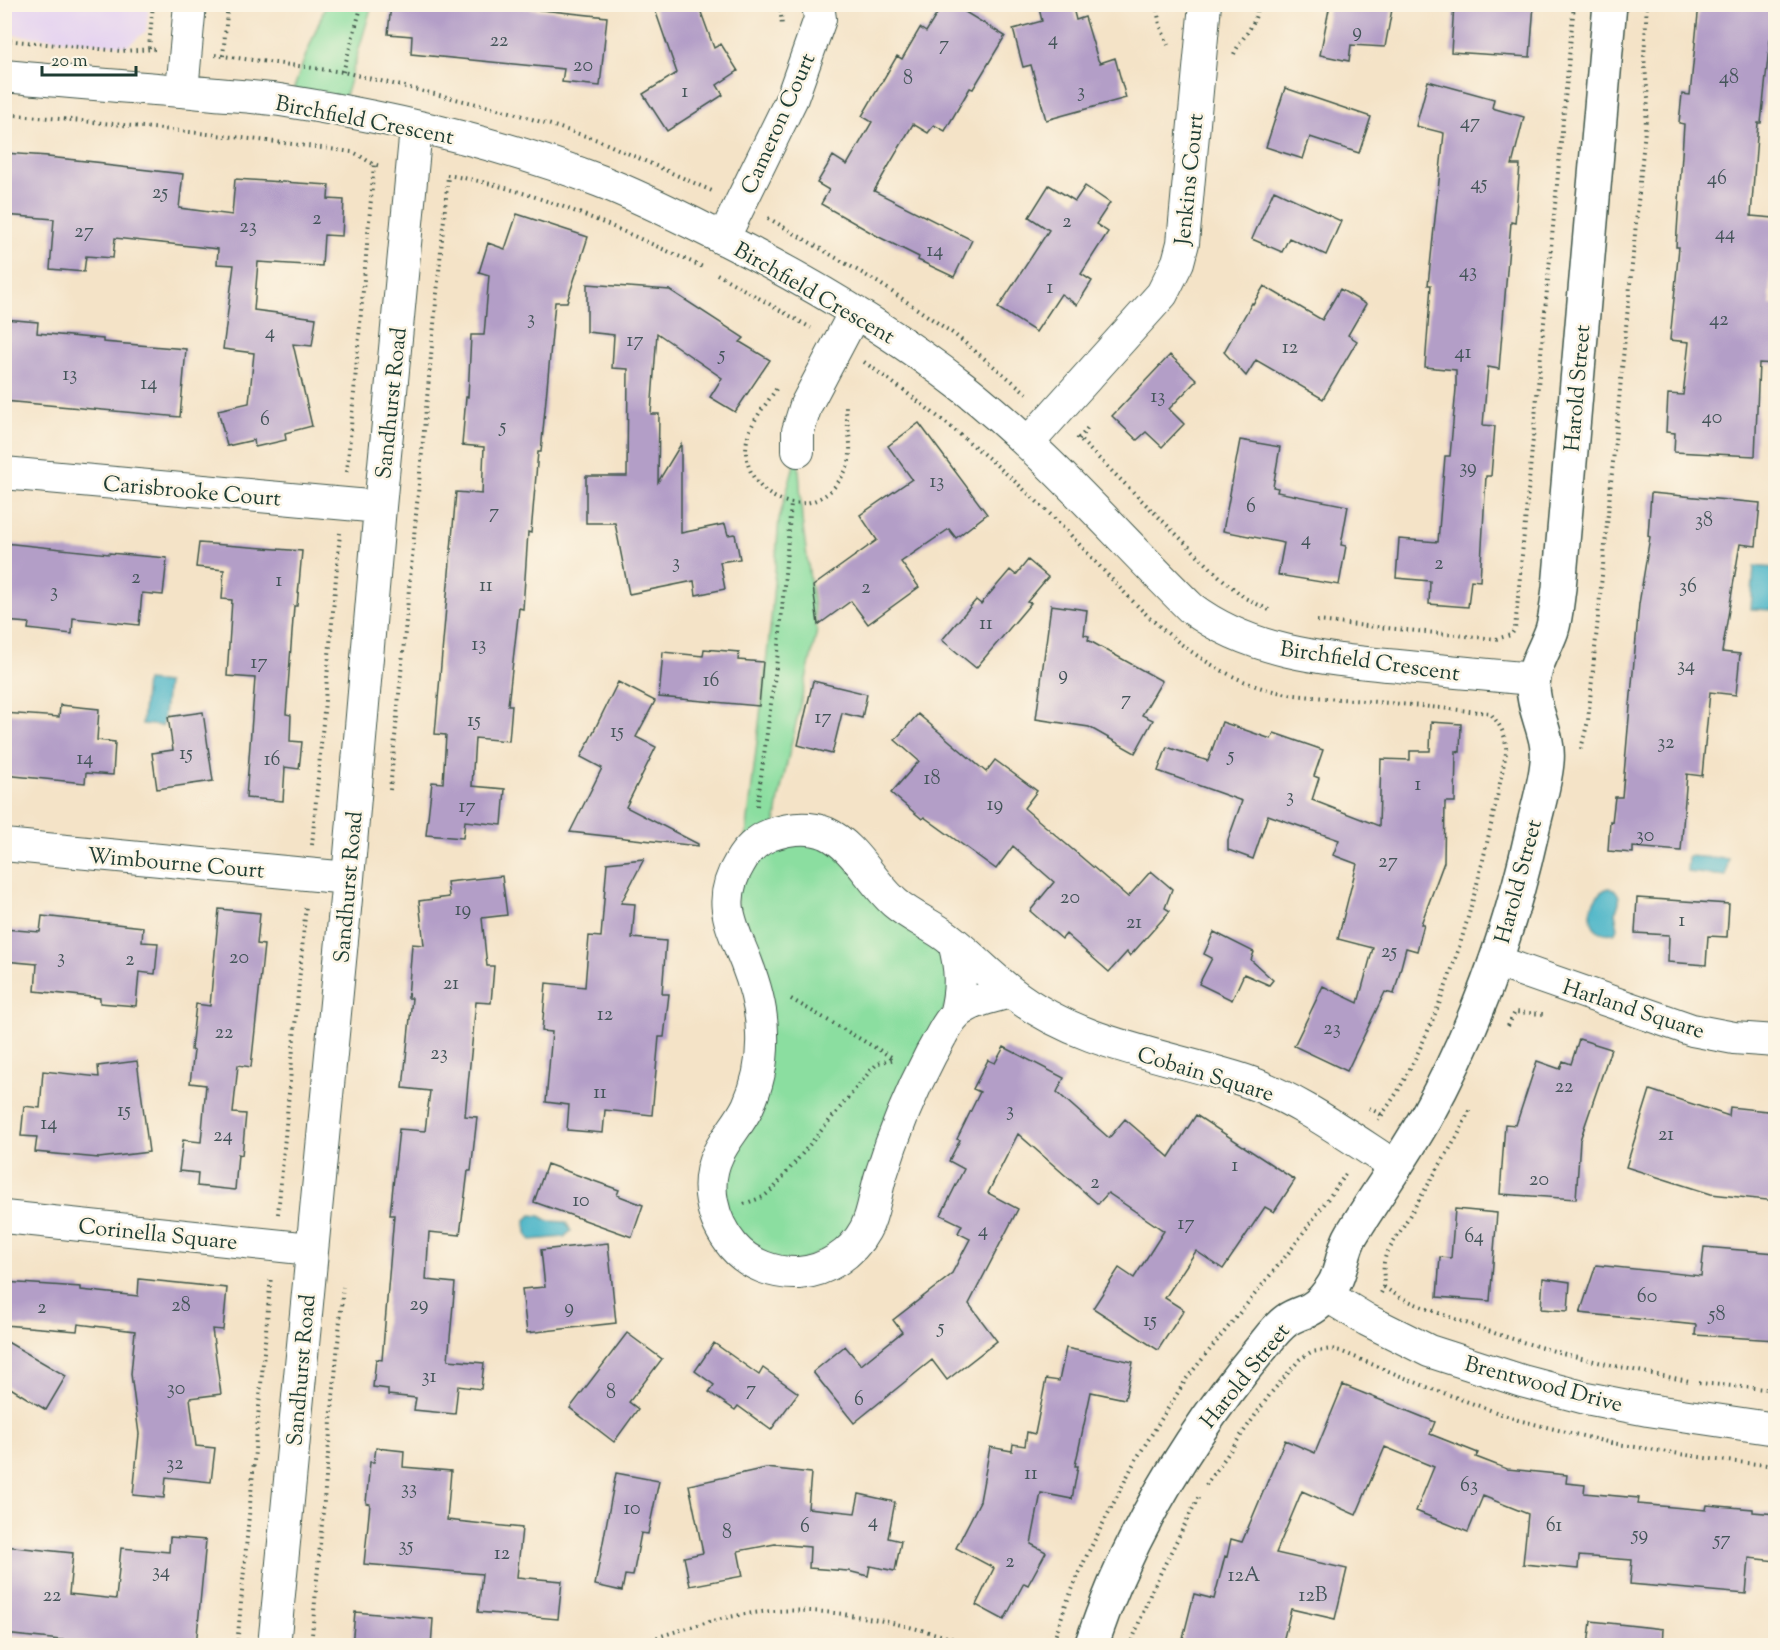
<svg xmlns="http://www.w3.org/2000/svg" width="1780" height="1650" font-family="'Sorts Mill Goudy',serif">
	<rect width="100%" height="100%" fill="#fcf5e5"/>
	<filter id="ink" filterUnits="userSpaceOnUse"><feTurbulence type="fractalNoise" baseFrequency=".0167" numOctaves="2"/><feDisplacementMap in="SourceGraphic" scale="12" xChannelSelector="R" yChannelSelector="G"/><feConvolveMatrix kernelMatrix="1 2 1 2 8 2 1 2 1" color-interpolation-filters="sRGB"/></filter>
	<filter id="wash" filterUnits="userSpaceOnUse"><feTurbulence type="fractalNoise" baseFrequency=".008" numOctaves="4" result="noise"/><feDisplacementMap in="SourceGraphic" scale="24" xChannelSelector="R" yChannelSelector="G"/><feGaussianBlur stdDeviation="1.35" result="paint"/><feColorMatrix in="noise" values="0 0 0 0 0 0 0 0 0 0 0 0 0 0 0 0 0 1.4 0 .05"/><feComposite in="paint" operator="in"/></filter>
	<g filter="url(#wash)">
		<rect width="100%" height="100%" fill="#f4e3c7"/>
		<!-- built -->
		<path fill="#e5d3f1" d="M4 5H149L146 31 127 46 5 34Z"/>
		<!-- green -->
		<path fill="#8bdea0" stroke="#558e6a" stroke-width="1.5" d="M326 5H372L341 110 289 102 304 60Z
			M798 451 802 520 817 631 779 798 774 833 812 830 960 965 865 1231 778 1272 713 1209 759 1073 733 875 744 855 771 620 779 519Z"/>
		<!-- water -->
		<path fill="#4bb5c8" stroke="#35797e" stroke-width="1.5" d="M1754 566 1775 568 1774 610 1751 609Z
			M146 681 167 683 163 726 142 724Z
			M1688 856 1728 859 1726 876 1687 872Z
			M1609 888 1614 889C1622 897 1620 903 1615 912L1618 928 1614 933C1580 938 1588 893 1609 888Z
			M531 1215 540 1216 549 1221 566 1222 571 1231 564 1237 531 1240 528 1237 525 1221Z"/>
		<g id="blocks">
			<!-- building -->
			<path fill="#b39ec7" d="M391 4H515L514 7 607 17 600 86 562 82 564 69 411 54 412 36 388 34Z
				M653 4H698L714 48 721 44 738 71 717 85 723 95 667 131 643 94 677 73Z
				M943 4H952L1005 36 973 89 970 88 945 131 934 125 928 133 913 124 874 191 972 240 954 277 918 260 919 257 879 237 821 204 829 190 817 183 833 156 847 165 872 122 862 116 897 56 902 59 920 28 926 32Z
				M1038 4H1072L1076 20 1085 17 1098 60 1100 63 1115 58 1126 98 1046 120 1031 65 1023 67 1013 29 1042 21Z
				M1330 4H1393L1385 47 1351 45 1349 61 1320 55Z
				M1454 4H1534L1530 57 1451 52Z
				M1699 4H1776V40L1770 39 1761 123H1758L1751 216 1774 218 1769 298H1771L1770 305H1776V364L1759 363 1755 456 1674 452 1675 433 1666 432 1668 394 1683 395 1689 342 1670 340 1679 247H1676L1684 124 1679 123 1682 94 1690 95Z
				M1428 81 1494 99 1492 108 1524 117 1512 165H1520L1515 223 1511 222 1499 369 1488 367 1483 425 1495 426 1491 476H1486L1480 581 1471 580 1468 607 1429 604 1430 581 1396 578 1399 539 1438 542 1445 456H1450L1456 389V370L1425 367 1431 285H1428L1444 133 1416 126Z
				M1285 88 1371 117 1359 153 1310 137 1303 159 1266 147Z
				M4 153 48 156V157L104 163V165L183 174 179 208 232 215 235 179 329 185 328 199 344 200 342 236 324 235 322 266 258 262 254 310 316 318 312 346 293 344 312 426 285 433 286 440 255 447 254 440 227 446 218 410 249 403 254 353 223 349 234 265 217 264 218 249 115 238 113 258 86 256 84 272 50 269 54 219 4 215Z
				M1049 185 1075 201 1085 186 1110 203 1096 224 1108 232 1081 274 1092 281 1077 305 1061 294 1036 332 998 308 1049 230 1029 217Z
				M1274 190 1341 221 1326 255 1289 238 1282 252 1252 239Z
				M517 214 588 237 567 302H555L541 452H538L531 533 528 532 523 609 519 608 508 705H512L509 741 475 738 472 786 505 789 502 825 465 821 463 838 426 835 432 782 443 783 446 735 435 734 456 492 482 494 484 447 462 445 466 397H468L471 335H484L489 275 479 272 488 243 505 249Z
				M587 284 670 290 744 338 740 342 770 360 735 412 710 397 722 378 657 333 651 414H659L658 482 681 444V533L725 524 728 535 735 534 740 559 720 562 725 589 696 595 694 581 629 594 615 523H586V476H627L628 369 612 368 614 335 587 332Z
				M1264 286 1322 320 1340 289 1366 304 1348 335 1357 341 1323 399 1256 360 1246 376 1224 352 1252 303 1253 304Z
				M4 319 38 322 37 333 103 339V342L186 349 180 417 4 401Z
				M1170 355 1197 380 1169 409 1184 424 1162 447 1146 432 1137 440 1112 416Z
				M919 423 987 514 956 538 949 529 901 562 919 587 868 624 851 601 818 625 813 586 877 540 860 515 912 479 888 446Z
				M1240 440 1280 447 1273 487 1278 488 1277 492 1348 506 1341 545 1346 546 1339 585 1278 575 1284 543 1223 531Z
				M1651 493 1760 503 1756 546 1740 544 1722 652 1740 654 1736 695 1710 692 1702 776 1687 774 1681 851 1633 847V853L1608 851 1610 821 1612 822 1615 797H1622L1639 604 1650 537 1648 536Z
				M4 543 109 554V553L167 558 163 595 142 593 139 625 73 618 72 634 28 629 29 623 4 621Z
				M199 543 302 551 297 606H294L286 714 291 715 290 741 302 742 299 769 285 767 283 801 246 798 255 678 227 676 232 600 222 599 224 570 196 567Z
				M1028 560 1048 577 1027 602 1031 603 976 668 942 640 976 600 981 604 1010 570 1016 575Z
				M1051 605 1087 610 1084 635 1089 636 1088 640 1162 681 1142 715 1153 720 1135 753 1089 727 1036 719Z
				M704 649 739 652 738 660 763 662 759 706 659 697 663 652 703 656Z
				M813 681 867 694 862 718 842 713 832 754 798 745Z
				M618 682 655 701 636 737 656 747 626 807 698 844V846L570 832 602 768 581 757Z
				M60 705 99 709 97 740 115 742 113 775 86 773 85 783 4 775V713L59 717Z
				M203 712 213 781 157 789 152 753 173 750 168 717Z
				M918 714 986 772 995 760 1037 791 1024 808 1128 897 1151 871 1172 889 1165 908 1170 911 1130 956 1127 952 1109 972 1066 934 1062 939 1030 911 1054 882 1013 846 996 869 924 817 922 819 891 793 919 761 895 740Z
				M1222 722 1271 739 1274 733 1323 750 1314 776 1319 778 1312 800 1379 826 1381 759 1410 760V751H1430L1431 722 1461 724 1460 752 1456 751 1455 802H1445L1444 862 1421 924H1424L1417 951 1406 948 1394 994 1385 992 1347 1071 1294 1046 1323 986 1358 1003 1373 948 1338 939 1357 864 1333 855 1339 840 1268 815 1253 859 1228 850V840L1242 801 1158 771 1167 747 1208 761Z
				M644 859 621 903 635 904 632 938 666 941 662 994H669L664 1037H659L652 1115 605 1110 603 1133 567 1130 569 1105 546 1102 552 1032 542 1031 546 983 585 987 589 936 601 937 607 863Z
				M502 876 507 915 482 918 487 966H494L491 1003 476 1002 465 1116 477 1117 471 1171H468L460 1235 429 1232 426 1280 455 1283 448 1360 484 1363 481 1389 458 1386 455 1414 414 1410 416 1398 388 1395V1389L373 1387 376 1359 382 1360 394 1215H390L399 1129 425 1131 430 1091 403 1088 412 998H408L412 944 424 945 419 901 449 897 447 882Z
				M1637 898 1729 904 1727 937 1708 936 1706 965 1668 962 1669 935 1635 933Z
				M219 909 260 913 257 944 264 945 251 1067 238 1065 233 1113 246 1114 242 1155 238 1154 235 1190 197 1186 198 1173 179 1171 183 1140 201 1142 206 1085 190 1083 194 1051 191 1050 196 1004 210 1006Z
				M42 916 143 927 142 942 158 943 155 974 139 972 136 1006 100 1003V998L35 991 37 964 4 961V929L40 932Z
				M1214 932 1254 952 1251 960 1273 980 1269 985 1244 974 1232 1000 1199 984 1212 958 1204 954Z
				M1579 1039 1611 1049 1580 1140 1576 1199 1500 1194 1505 1124 1516 1125 1537 1061 1560 1069 1563 1061 1571 1064Z
				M1004 1047 1064 1078 1057 1092 1109 1138 1125 1119 1169 1157 1196 1115 1295 1180 1274 1212 1265 1207 1223 1269 1196 1251 1165 1298 1184 1310 1158 1350 1093 1308 1119 1268 1134 1278 1164 1231 1108 1193 1098 1204 1018 1134 988 1193 1018 1209 969 1304 997 1341 947 1380 932 1360 854 1423 813 1372 845 1346 861 1365 902 1332 893 1320 951 1275 970 1239 958 1233 962 1225 941 1215 964 1169 949 1161 960 1140 957 1139 980 1092 973 1089 988 1060 995 1063Z
				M137 1061 149 1152 99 1158 35 1152 37 1137 21 1136 24 1106 40 1108 43 1071 99 1077 98 1066Z
				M1650 1090 1729 1116 1730 1107 1776 1112V1201L1711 1194 1626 1167Z
				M547 1164 619 1190 617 1195 643 1205 632 1237 534 1202Z
				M1455 1209 1497 1213 1490 1301 1437 1297 1440 1257 1451 1258Z
				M608 1243 616 1323 527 1333 522 1289 545 1287 541 1250Z
				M1704 1247 1776 1253V1340L1695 1335 1696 1325 1580 1313 1596 1265 1701 1276Z
				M1543 1278 1570 1282 1568 1311 1541 1309Z
				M139 1279 227 1288 223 1330 212 1329 221 1394 190 1398 196 1446 215 1448 211 1482 166 1477 164 1498 133 1495 139 1434 131 1374 135 1331 78 1324 77 1331 4 1325V1282L81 1287V1290L138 1296Z
				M627 1333 662 1359 629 1402 638 1409 614 1442 570 1408Z
				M4 1340 66 1376 46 1410 4 1384Z
				M714 1343 759 1375 763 1368 798 1393 771 1430 738 1406 735 1410 709 1392 714 1385 695 1371Z
				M1066 1348 1133 1362 1125 1399 1091 1392 1075 1466H1078L1072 1499 1041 1493 1031 1544 1046 1552 1028 1585 1024 1583 1004 1620 976 1605 994 1568 956 1548 980 1501 990 1447 1012 1451 1013 1444 1025 1446 1027 1432 1035 1434 1046 1379 1059 1381Z
				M1343 1385 1435 1422 1430 1434 1478 1453 1476 1457 1507 1469 1567 1475 1566 1483 1585 1485 1584 1493 1639 1498 1638 1504 1706 1510 1707 1505 1753 1509V1512L1776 1514V1561L1749 1558 1746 1594 1630 1584 1632 1560 1579 1556 1578 1569 1523 1564 1528 1514 1483 1496 1468 1532 1416 1511 1434 1467 1385 1447 1356 1515 1302 1491 1276 1553 1347 1569 1335 1619 1291 1609 1282 1646H1181L1194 1594 1214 1599 1225 1556 1227 1557 1231 1539 1242 1542 1285 1440 1315 1453Z
				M376 1448 404 1451 403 1467 451 1471 447 1520 522 1528 517 1577 562 1581 558 1619 478 1612 482 1574 364 1564 370 1504 366 1503 370 1462H374Z
				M766 1468 811 1473 808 1508 855 1513 859 1494 895 1502 888 1538 901 1541 895 1571 870 1566 868 1576 848 1571 809 1568 810 1547 775 1544 738 1551 743 1576 690 1586 684 1557 703 1553 689 1485Z
				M616 1473 659 1481 648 1534 641 1533 633 1576 625 1575 622 1591 595 1585Z
				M170 1537 206 1540 196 1646H118L4 1634V1546L73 1553 69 1594 116 1599 121 1548 169 1552Z
				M355 1612 433 1619 431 1646H352Z
				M1591 1621 1663 1629 1662 1646H1588Z"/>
		</g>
	</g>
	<g filter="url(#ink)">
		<use href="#blocks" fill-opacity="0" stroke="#3f564a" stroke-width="1.5"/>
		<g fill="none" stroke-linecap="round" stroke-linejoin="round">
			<!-- minor casing -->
			<g stroke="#3f564a" stroke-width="34">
				<path id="minor" d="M4 76C67 82 130 87 193 92 222 95 251 96 280 100 388 117 498 142 600 181 644 198 686 220 728 241 811 283 890 330 963 387 1046 453 1115 533 1191 608 1251 653 1325 659 1398 666 1443 671 1488 675 1534 679
					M182 91 190 4
					M723 239 792 98 820 19 818 4
					M1028 443 1162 294 1178 262 1183 243 1205 4
					M798 451V431L806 405 855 312
					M4 473 380 507
					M4 845 348 878
					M954 943C961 968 962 989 955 1015
					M1495 961 1692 1030 1734 1038 1776 1041
					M1010 992C993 997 972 1000 957 1013 946 1023 939 1041 931 1054 910 1094 894 1132 881 1175 875 1193 874 1214 865 1230 852 1254 826 1271 799 1273 775 1274 749 1265 733 1246 712 1221 703 1184 718 1154 726 1137 740 1123 748 1106 758 1084 763 1058 762 1034 762 1009 755 985 746 962 731 924 716 901 740 862 746 851 757 840 770 835 787 829 808 826 826 833 855 846 871 882 895 903 909 915 927 923 943 934 967 951 987 974 1011 992 1078 1044 1161 1054 1240 1079 1294 1096 1348 1136 1396 1167
					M4 1217 311 1249
					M1326 1295 1367 1320 1429 1351 1522 1381 1586 1398 1648 1410 1776 1429
					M274 1646 348 878 380 507 416 128"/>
			</g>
			<!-- tertiary casing -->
			<g stroke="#3f564a" stroke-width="36">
				<path id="tertiary" d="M1091 1646C1128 1536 1189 1435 1263 1346 1270 1337 1277 1327 1287 1320 1294 1315 1302 1313 1309 1310 1319 1305 1328 1294 1334 1284 1343 1268 1342 1250 1352 1234 1376 1195 1403 1158 1426 1117 1475 1029 1510 931 1532 832 1537 809 1545 785 1547 762 1550 735 1533 712 1533 686 1534 664 1545 650 1552 630 1556 617 1557 602 1559 588L1610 4"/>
			</g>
			<!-- path -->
			<path stroke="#3f564a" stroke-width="4" stroke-dasharray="1.5 4.5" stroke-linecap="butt" d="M780 4 782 26
				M1156 4 1160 25 1168 45
				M4 40 121 51 156 49
				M149 48 153 4
				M1234 54C1242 36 1258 25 1257 4
				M215 55 343 72 510 112 598 140 712 191
				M223 56 228 4
				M343 72 362 4
				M4 114C121 124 236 136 352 152 363 156 370 165 382 166
				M447 175C537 189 622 231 705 268
				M768 218 879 283 954 334 1029 395
				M717 274 811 328
				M864 362C931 409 994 460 1053 517 1116 580 1162 647 1248 683 1284 698 1325 697 1364 701 1406 704 1448 709 1490 713 1501 726 1507 736 1506 753 1483 868 1457 986 1399 1089 1393 1100 1385 1109 1379 1120
				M776 389C767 404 750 422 747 440 738 491 801 527 836 485 842 477 847 470 849 461 853 441 845 421 846 402
				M1077 437 1220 577 1245 598 1269 610
				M1079 439 1089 426
				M347 472 374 165
				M1317 621 1496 639 1511 635 1515 629 1574 4
				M1581 749 1588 721 1648 99 1644 57 1647 4
				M390 790 448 176
				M757 806 779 645 791 504
				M312 845 340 533
				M791 999 893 1058
				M1508 1026 1515 1012 1543 1014
				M1369 1108 1382 1115
				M744 1204 763 1197 774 1188 871 1070 878 1063 895 1059
				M278 1214 306 905
				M1384 1287C1405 1302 1431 1310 1455 1319 1531 1348 1609 1366 1689 1381
				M1381 1293C1387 1281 1380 1266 1387 1253L1458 1135 1470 1109
				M1699 1383 1776 1390
				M1206 1485 1271 1393 1300 1359 1311 1352 1332 1349 1340 1351 1427 1387 1518 1420 1611 1443 1718 1460 1776 1466
				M237 1646 271 1276
				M311 1646 343 1287
				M628 1646C667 1635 713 1618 753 1613 829 1603 906 1625 979 1646
				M1052 1646 1066 1604 1087 1555 1135 1461 1187 1378 1293 1247 1348 1171
				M1130 1646 1151 1592 1200 1494"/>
			<!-- minor -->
			<use href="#minor" stroke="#fff" stroke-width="32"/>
			<!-- tertiary -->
			<use href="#tertiary" stroke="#fff" stroke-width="33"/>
		</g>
	</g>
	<g text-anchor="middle" stroke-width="5" stroke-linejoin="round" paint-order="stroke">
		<!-- number labels -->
		<g font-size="20" fill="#445559">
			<text x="1357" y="37">9</text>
			<text x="1053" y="45">4</text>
			<text x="499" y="46">22</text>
			<text x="944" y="50">7</text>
			<text x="583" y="71">20</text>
			<text x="1729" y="83">48</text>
			<text x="908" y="84">8</text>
			<text x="685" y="97">1</text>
			<text x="1081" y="97">3</text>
			<text x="1470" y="128">47</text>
			<text x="1717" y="184">46</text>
			<text x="1479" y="189">45</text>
			<text x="160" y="198">25</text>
			<text x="317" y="224">2</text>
			<text x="1067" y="227">2</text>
			<text x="248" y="232">23</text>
			<text x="84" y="237">27</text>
			<text x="1725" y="239">44</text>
			<text x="935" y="256">14</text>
			<text x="1468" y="277">43</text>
			<text x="1050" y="293">1</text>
			<text x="531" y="324">3</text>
			<text x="1719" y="325">42</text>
			<text x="270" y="338">4</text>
			<text x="635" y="346">17</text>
			<text x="1290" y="353">12</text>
			<text x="1463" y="358">41</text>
			<text x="722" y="360">5</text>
			<text x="70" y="380">13</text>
			<text x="149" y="389">14</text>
			<text x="1158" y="402">13</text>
			<text x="1712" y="423">40</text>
			<text x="265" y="425">6</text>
			<text x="503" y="432">5</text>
			<text x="1468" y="473">39</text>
			<text x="937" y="487">13</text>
			<text x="1251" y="512">6</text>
			<text x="494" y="518">7</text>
			<text x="1704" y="526">38</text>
			<text x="1306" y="545">4</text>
			<text x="676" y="568">3</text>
			<text x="1439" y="569">2</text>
			<text x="136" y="583">2</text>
			<text x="279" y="586">1</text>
			<text x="486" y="591">11</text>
			<text x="1688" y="592">36</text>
			<text x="866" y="593">2</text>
			<text x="54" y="597">3</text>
			<text x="986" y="629">11</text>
			<text x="479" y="650">13</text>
			<text x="259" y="668">17</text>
			<text x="1686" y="671">34</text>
			<text x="1063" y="680">9</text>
			<text x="711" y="686">16</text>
			<text x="1126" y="705">7</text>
			<text x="823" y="723">17</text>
			<text x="474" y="726">15</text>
			<text x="617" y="737">15</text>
			<text x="1666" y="748">32</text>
			<text x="186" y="759">15</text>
			<text x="1231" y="761">5</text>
			<text x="85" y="764">14</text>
			<text x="272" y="765">16</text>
			<text x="932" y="784">18</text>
			<text x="1418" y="790">1</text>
			<text x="1290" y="802">3</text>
			<text x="995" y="810">19</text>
			<text x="467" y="812">17</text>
			<text x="1645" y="841">30</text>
			<text x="1388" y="867">27</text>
			<text x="1070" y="903">20</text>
			<text x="463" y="915">19</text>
			<text x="1682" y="926">1</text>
			<text x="1134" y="928">21</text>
			<text x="1389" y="957">25</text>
			<text x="61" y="963">3</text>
			<text x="239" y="963">20</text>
			<text x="130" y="965">2</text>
			<text x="451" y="989">21</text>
			<text x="605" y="1020">12</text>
			<text x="1332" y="1034">23</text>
			<text x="224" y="1038">22</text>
			<text x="439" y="1059">23</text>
			<text x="1564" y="1092">22</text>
			<text x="600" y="1098">11</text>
			<text x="124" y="1116">15</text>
			<text x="1010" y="1116">3</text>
			<text x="49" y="1129">14</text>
			<text x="1666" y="1140">21</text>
			<text x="223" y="1141">24</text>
			<text x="1235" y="1171">1</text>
			<text x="1539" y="1185">20</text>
			<text x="1095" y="1188">2</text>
			<text x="581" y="1206">10</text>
			<text x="1186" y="1229">17</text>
			<text x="983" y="1236">4</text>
			<text x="1474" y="1242">64</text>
			<text x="1647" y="1302">60</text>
			<text x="419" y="1310">29</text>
			<text x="181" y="1311">28</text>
			<text x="42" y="1313">2</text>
			<text x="569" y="1313">9</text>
			<text x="1717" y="1320">58</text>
			<text x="1150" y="1326">15</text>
			<text x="941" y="1333">5</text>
			<text x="429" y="1382">31</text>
			<text x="176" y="1394">30</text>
			<text x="751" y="1395">7</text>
			<text x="611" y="1398">8</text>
			<text x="859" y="1405">6</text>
			<text x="175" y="1469">32</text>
			<text x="1031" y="1479">11</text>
			<text x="1469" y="1491">63</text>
			<text x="409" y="1494">33</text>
			<text x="632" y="1514">10</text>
			<text x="873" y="1527">4</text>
			<text x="1554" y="1531">61</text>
			<text x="805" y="1532">6</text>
			<text x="727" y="1538">8</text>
			<text x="1640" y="1540">59</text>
			<text x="1722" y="1545">57</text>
			<text x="406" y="1551">35</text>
			<text x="502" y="1559">12</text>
			<text x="1010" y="1567">2</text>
			<text x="161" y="1577">34</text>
			<text x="1244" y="1581">12A</text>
			<text x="52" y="1601">22</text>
			<text x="1313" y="1601">12B</text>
		</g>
		<!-- street labels -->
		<g font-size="22" fill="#1f3d34" stroke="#fcf5e5">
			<text transform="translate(365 119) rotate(11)" y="8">Birchfield Crescent</text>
			<text transform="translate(777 123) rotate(-66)" y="8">Cameron Court</text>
			<text transform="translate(1188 179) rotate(-84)" y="8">Jenkins Court</text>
			<text transform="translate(815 292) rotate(30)" y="8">Birchfield Crescent</text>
			<text transform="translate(1576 388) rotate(-85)" y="8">Harold Street</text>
			<text transform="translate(390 403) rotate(-84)" y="8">Sandhurst Road</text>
			<text transform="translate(192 490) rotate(5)" y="8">Carisbrooke Court</text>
			<text transform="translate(1370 660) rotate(8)" y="8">Birchfield Crescent</text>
			<text transform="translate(176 862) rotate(5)" y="8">Wimbourne Court</text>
			<text transform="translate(1517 881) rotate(-75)" y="8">Harold Street</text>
			<text transform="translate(347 887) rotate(-85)" y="8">Sandhurst Road</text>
			<text transform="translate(1634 1008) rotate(18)" y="8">Harland Square</text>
			<text transform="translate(1206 1073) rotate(17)" y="8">Cobain Square</text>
			<text transform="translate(158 1233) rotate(6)" y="8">Corinella Square</text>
			<text transform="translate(300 1370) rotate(-85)" y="8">Sandhurst Road</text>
			<text transform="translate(1244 1375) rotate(-51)" y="8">Harold Street</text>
			<text transform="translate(1544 1383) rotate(15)" y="8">Brentwood Drive</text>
		</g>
	</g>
	<!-- margin -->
	<rect width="1780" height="1650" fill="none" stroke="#fcf5e5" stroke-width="24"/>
	<!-- scale -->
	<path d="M42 66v9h94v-9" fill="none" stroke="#1f3d34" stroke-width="3"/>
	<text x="51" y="66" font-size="18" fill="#1f3d34" stroke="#fcf5e5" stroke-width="4.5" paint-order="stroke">20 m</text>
</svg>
